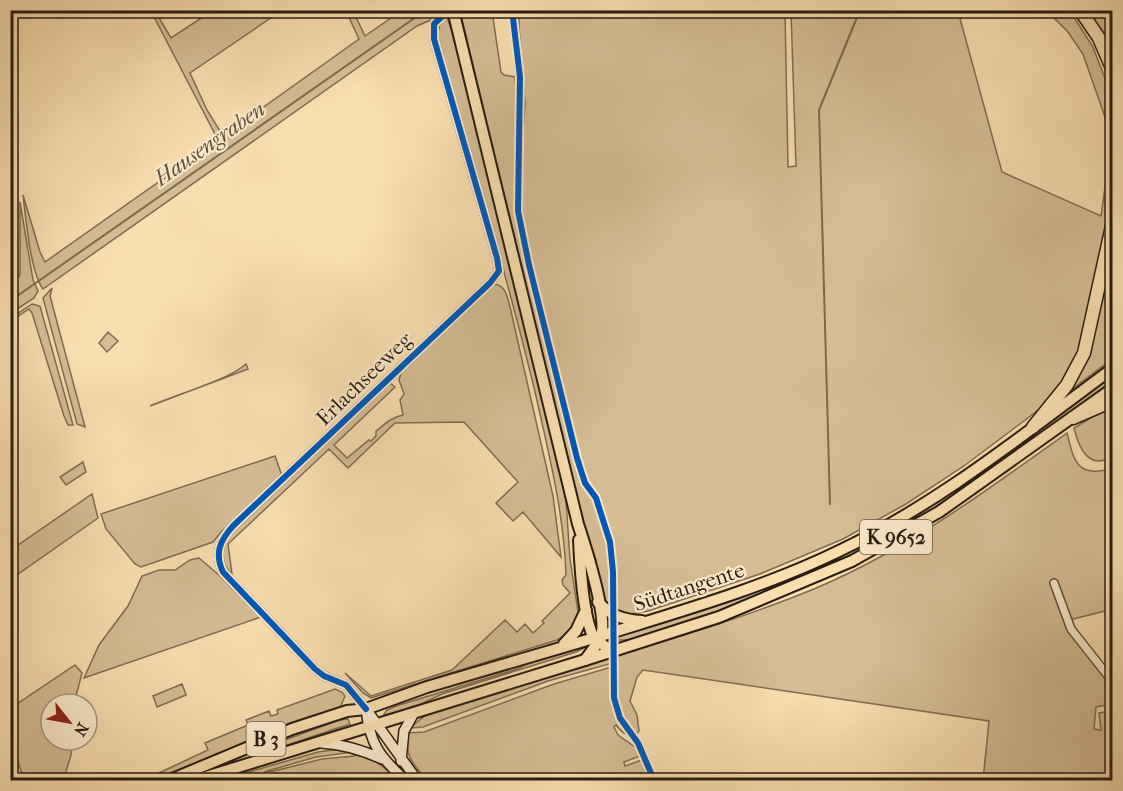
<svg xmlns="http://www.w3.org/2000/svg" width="1123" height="791" font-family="'IM FELL French Canon',serif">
	<rect width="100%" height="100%" fill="#f9deb0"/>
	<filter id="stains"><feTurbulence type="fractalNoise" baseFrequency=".00333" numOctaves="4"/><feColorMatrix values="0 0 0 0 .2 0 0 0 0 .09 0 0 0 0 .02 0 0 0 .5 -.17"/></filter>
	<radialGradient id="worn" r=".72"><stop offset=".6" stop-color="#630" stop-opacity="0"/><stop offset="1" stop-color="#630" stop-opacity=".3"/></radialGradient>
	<!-- green -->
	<path fill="#d6bd95" stroke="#806c52" stroke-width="1.5" d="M151 11H155L171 38 212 11H281L190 73 207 110 223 136 359 39 346 11H353L365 36 401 11H443L433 19 417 26 43 289C30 271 26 219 23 195L40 252 45 262 218 140Z
		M460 11H492L501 72 504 75 515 77 517 100 516 190 518 218 552 370 575 459 583 485V472L533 272 522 218 520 171 525 104 519 26V16L527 15V11H785L788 167 796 166 791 11H958L1002 172 1101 216 1107 173 1106 120 1083 54 1068 32 1047 11H1070L1093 47 1112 97V199L1085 331 1074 367 1045 405 964 466 906 504 843 539 760 574 648 611 627 615 617 613 603 602 597 581 596 560 587 537Z
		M1089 11H1112V52Z
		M447 17 453 35 561 474 566 501 570 559 578 612 576 622 569 633 557 640 371 698 363 693 345 673 371 696 452 670 505 620 517 632 525 624 533 633 544 623 542 621 570 593 563 585 562 580 566 575C564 513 549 455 536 396 507 275 471 156 437 37L440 24Z
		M20 202 33 280 38 291 34 298 11 313V286L20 275Z
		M1112 246V359L1068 392Z
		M494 284C506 285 507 297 510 307L553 496 561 557 523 512 513 521 496 503 518 482 464 422 395 423 348 468 329 449 228 544 232 574C221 564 220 549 228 537L390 383 395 387 334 445 347 458 369 440 371 441 376 436V431C385 424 392 417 403 415L400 400 404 394 399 380 401 373Z
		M52 288 50 296 85 427 77 424 43 298Z
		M32 304 40 306 73 425H68L64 416 32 313 29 309 11 321V318Z
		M108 332 118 341 107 352 99 343Z
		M246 364 248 369 150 406C174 395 229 380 246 364Z
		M1112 376V381L1012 455 927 513 849 557 724 610 633 640H615V637L710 607 855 548 892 529 1000 458Z
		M1112 405V457C1088 470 1079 448 1074 428Z
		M1067 433C1074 462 1078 479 1112 468V605L1108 606 1105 611 1065 621 1112 684V704L1096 707 1094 729 1101 730 1099 713 1112 711V780H983L989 721 643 670 637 677 630 701 637 715 639 731 635 736C626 736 621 732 616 725L614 727 618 735 642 752 640 756 624 762 625 766 642 760 649 780H427C412 763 405 757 408 733L424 732 554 684 615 666 616 662 548 681 423 727 410 728 426 715C459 702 493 694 526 683 617 655 710 630 799 595 897 557 982 494 1067 433Z
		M275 456 281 473 278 480 222 531 213 542 141 567 135 564 106 529 101 514Z
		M83 462 86 472 66 485 60 477Z
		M92 494 98 518 11 579V550Z
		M199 558 220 576 261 617 84 678 99 645 128 606 142 576 159 570H175L190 560Z
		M584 645V648L576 652 442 694 419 705 387 715 384 714 387 710 396 706 517 669 543 656Z
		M75 665 82 673 74 704H51V740H72L71 755 64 778 63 780H24L11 741V708Z
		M182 684 186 695 157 707 153 696Z
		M335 689 342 692 345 696 340 708 193 765 161 780H144L208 750 205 743 248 725 246 720 269 711 271 716 278 714 277 710Z
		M348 719 350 724C297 741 245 761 191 777L212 767 339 720Z
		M341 749 353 752 316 757 264 772 274 771 322 759 354 756 359 752 376 761 398 780H221L318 752Z"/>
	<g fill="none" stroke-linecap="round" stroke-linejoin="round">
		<!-- stream -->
		<path stroke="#7b6950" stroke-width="2" d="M10 301 426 10
			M830 504 819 110 860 10"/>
		<!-- minor casing -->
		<g stroke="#5d4c38" stroke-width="10">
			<path id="minor" d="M1054 583 1071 629 1112 681
				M366 709 346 685 324 676 315 669 223 572C214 553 220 540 234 525L490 283 499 271 497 258 434 39V24L449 10"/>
		</g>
		<!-- secondary casing -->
		<g stroke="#291c10" stroke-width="12">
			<path id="secondary" d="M366 709 417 780
				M366 709C370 745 380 757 405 780
				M321 743C343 744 362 750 382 759
				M401 761 404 731 414 713"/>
		</g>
		<!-- primary casing -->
		<g stroke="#291c10" stroke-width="14">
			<path id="primary" d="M564 644 576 631 586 610
				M170 780 292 729 347 711 366 709 427 687 594 638C583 618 580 563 579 540
				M196 780 585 660C590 653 598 644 601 636 608 617 585 545 578 524L453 10"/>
		</g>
		<!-- trunk casing -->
		<g stroke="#291c10" stroke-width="14">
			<path id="trunk" d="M598 602C611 616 624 620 642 621
				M618 649 606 647 594 638C677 612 761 589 839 551 938 504 1025 433 1112 369
				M585 660 719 617 852 561 939 512 1112 389"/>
		</g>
		<!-- motorway casing -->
		<g stroke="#291c10" stroke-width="15">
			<path id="motorway" d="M1080 10 1099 38 1112 68
				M1073 418 1112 401
				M1033 427 1067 385 1084 353 1112 226"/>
		</g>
		<!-- minor -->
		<use href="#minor" stroke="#fbeacc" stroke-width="7"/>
		<!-- secondary -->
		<use href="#secondary" stroke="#fbeacc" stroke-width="9"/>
		<!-- primary -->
		<use href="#primary" stroke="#f9deb0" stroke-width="10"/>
		<!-- trunk -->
		<use href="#trunk" stroke="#f9deb0" stroke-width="10"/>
		<!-- motorway -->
		<use href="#motorway" stroke="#f9deb0" stroke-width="12"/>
		<!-- cycleway casing -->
		<g stroke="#fbeacc" stroke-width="10">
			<path id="cycleway" d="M512 10 520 77 518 211 529 265 577 458 585 483 596 498 610 542 613 572 614 698 620 718 638 743 654 780
				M366 709 346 685 324 676 315 669 223 572C214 553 220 540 234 525L490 283 499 271 497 258 434 39V24L449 10"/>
		</g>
		<!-- cycleway -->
		<use href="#cycleway" stroke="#0057b8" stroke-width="6"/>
	</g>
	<g text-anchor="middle" stroke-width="4.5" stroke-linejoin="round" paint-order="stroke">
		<!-- shield labels -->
		<g fill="#fbeacc" stroke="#685a48" stroke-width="1.5">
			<rect x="860" y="520" width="72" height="34" rx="4.5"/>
			<rect x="246.5" y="722" width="39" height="34" rx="4.5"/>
		</g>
		<g font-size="20" font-weight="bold" fill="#291c10">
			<text x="896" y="544">K 9652</text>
			<text x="266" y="746">B 3</text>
		</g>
		<!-- street labels -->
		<g font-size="21" fill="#291c10" stroke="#fbeacc">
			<text transform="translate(364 379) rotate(-44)" y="7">Erlachseeweg</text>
			<text transform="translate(689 587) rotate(-18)" y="7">Südtangente</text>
		</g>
		<!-- water labels -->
		<g font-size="22" font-style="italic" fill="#604f3a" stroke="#fbeacc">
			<text transform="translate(209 143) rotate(-35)" y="8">Hausengraben</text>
		</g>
	</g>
	<!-- margin -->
	<rect width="1123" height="791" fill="none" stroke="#f9deb0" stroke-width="36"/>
	<rect x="12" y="12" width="1099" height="767" fill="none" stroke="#291c10" stroke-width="3"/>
	<rect x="18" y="18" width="1087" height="755" fill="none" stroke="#291c10" stroke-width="1.5"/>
	<!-- north arrow -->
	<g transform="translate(69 722) rotate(121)"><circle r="28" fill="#fbeacc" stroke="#a79881" stroke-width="1.5"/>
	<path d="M0-4.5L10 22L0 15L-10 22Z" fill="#8f2418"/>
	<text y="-9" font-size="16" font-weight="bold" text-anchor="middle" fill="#291c10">N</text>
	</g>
	<rect width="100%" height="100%" filter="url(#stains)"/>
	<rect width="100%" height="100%" fill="url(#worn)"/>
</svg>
